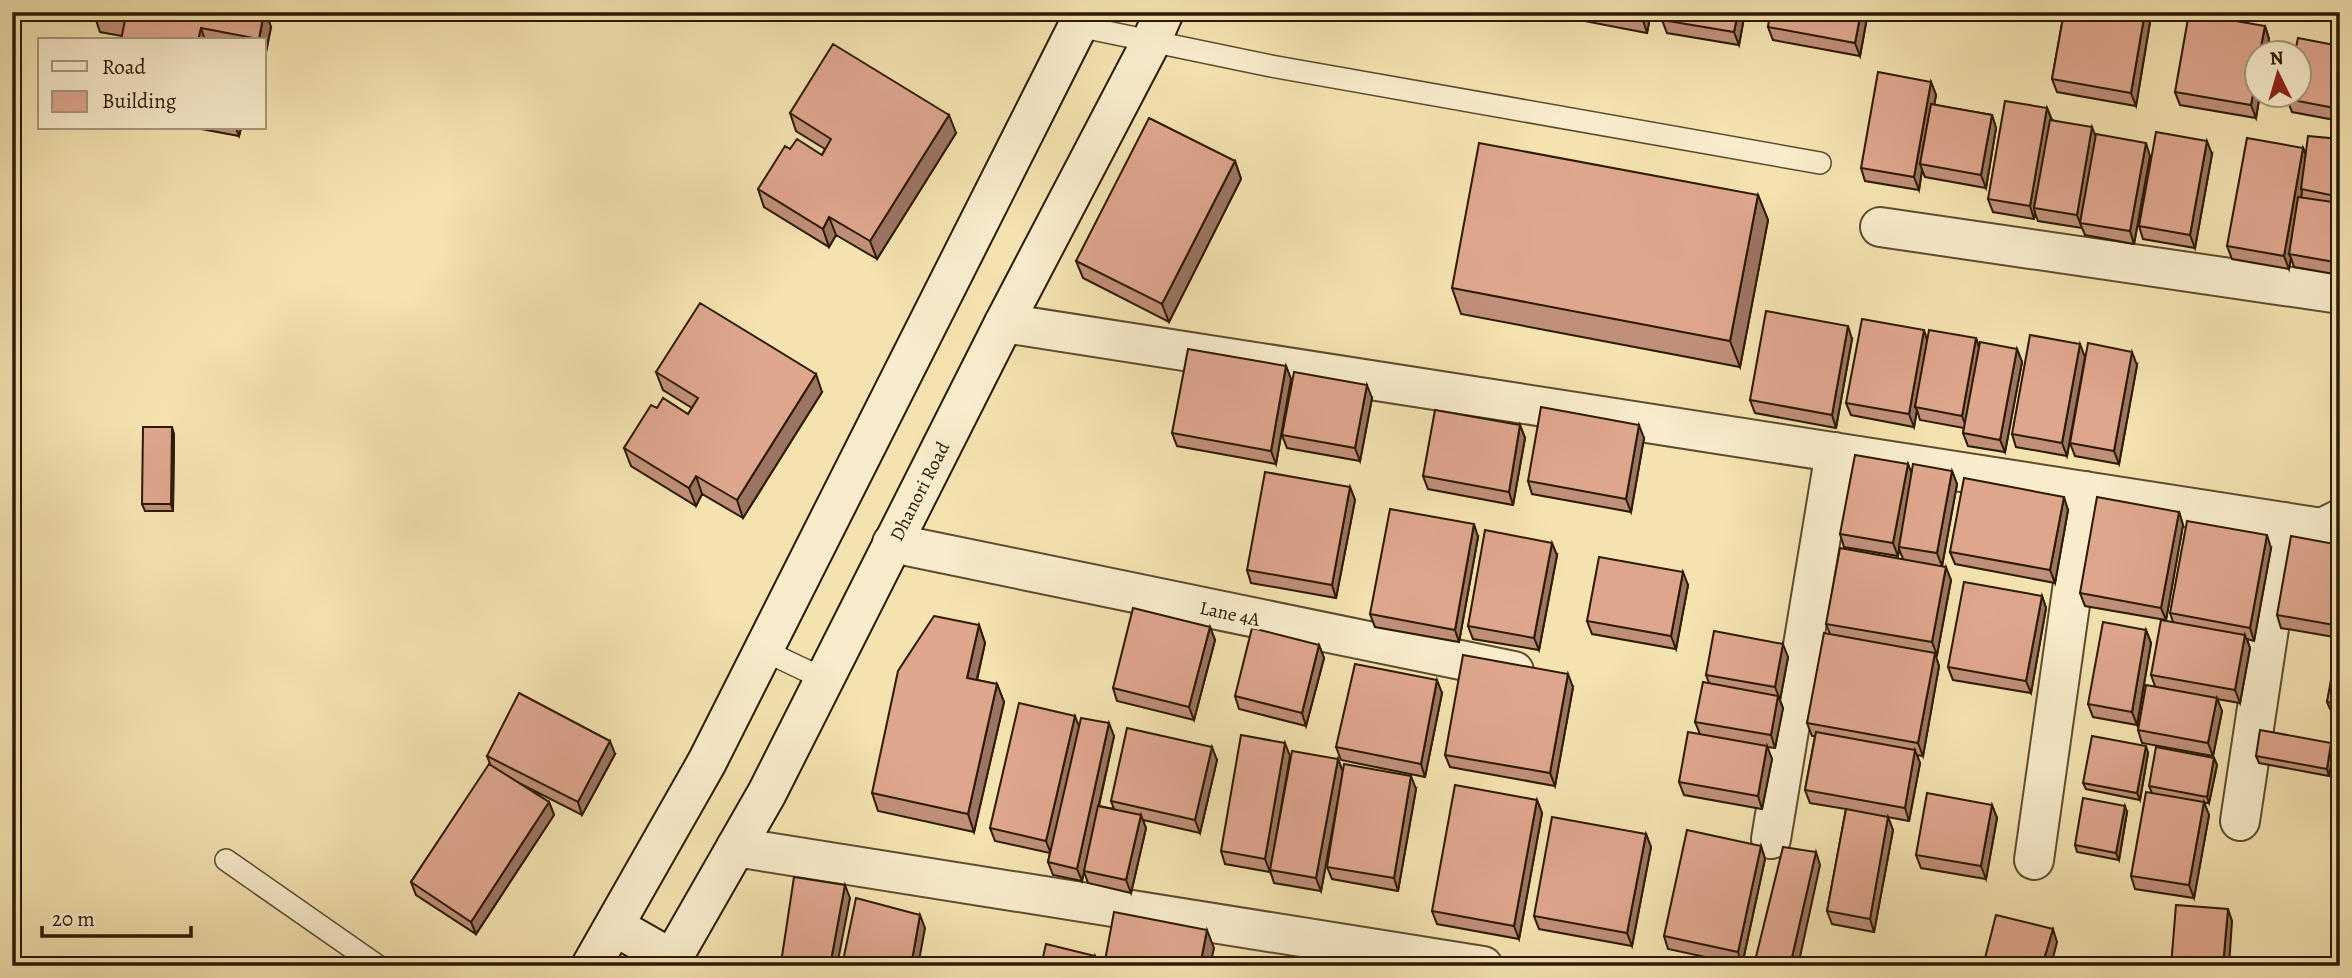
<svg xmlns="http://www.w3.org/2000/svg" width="2352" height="978" font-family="Alegreya,serif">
	<rect width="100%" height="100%" fill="#f4e2b1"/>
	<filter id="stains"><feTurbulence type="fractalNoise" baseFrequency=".00286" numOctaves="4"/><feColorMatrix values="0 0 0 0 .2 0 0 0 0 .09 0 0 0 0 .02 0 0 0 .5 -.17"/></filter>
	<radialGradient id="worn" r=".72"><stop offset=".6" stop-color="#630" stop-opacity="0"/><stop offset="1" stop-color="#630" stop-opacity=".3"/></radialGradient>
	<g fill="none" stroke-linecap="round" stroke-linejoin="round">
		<!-- lane casing -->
		<g stroke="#5d4c2d" stroke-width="24">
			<path id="lane" d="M1078 26 1271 66 1820 163
				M763 650 824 679
				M226 860 378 966"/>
		</g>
		<!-- street casing -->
		<g stroke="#5d4c2d" stroke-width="42">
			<path id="street" d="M1880 227 2340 294
				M1004 323 2322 528 2340 519
				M892 543 1514 671
				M2240 821 2285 522
				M1771 839 1835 452
				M736 847 1483 966
				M2034 860 2086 491"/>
		</g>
		<!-- secondary casing -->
		<g stroke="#2b1a01" stroke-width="42">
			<path id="secondary" d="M614 926 672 959
				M591 966 707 762 1085 12
				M668 966 767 793 1004 323 1151 42 1164 12"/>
		</g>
		<!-- lane -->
		<use href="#lane" stroke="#f8eccc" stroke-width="21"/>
		<!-- street -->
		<use href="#street" stroke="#f8eccc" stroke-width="38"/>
		<!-- secondary -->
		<use href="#secondary" stroke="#f8eccc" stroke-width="38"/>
	</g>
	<!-- wall -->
	<path fill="#c08f7a" stroke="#2b1a01" stroke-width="2" d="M1581 12H1651L1647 33 1584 21Z
		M1745 12 1739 45 1667 33 1662 20Z
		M1868 12 1860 56 1773 40 1768 27Z
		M2064 12H2150L2151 16 2136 106 2057 92 2052 79Z
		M94 14 271 27 265 57H264V40H121L122 36 100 32Z
		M2265 26 2269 39 2256 118 2180 105 2175 92Z
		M2340 46V121L2292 112 2287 99Z
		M1931 82 1936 95 1934 105 1992 115 1996 128 1986 188 1925 177 1922 170 1919 190 1865 181 1861 168Z
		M2047 108 2052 120 2150 156 2134 244 2085 235 2082 228 2038 221 2035 213 2034 219 1993 212 1988 199Z
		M790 113 956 133 877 259 836 235 829 247 764 207 758 189 790 149 822 155 825 149 796 131Z
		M196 128H241L239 136Z
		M2340 139V275L2294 267 2291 258 2289 269 2232 259 2227 246 2303 148 2306 155Z
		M2212 154 2195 248 2143 239 2139 226Z
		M1235 161 1241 179 1169 322 1083 278 1076 261Z
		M1758 195 1768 220 1740 367 1461 314 1452 288Z
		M1976 338 1979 347 2017 349 2022 362 2005 452 1968 446 1963 433 1964 428 1920 420 1917 410 1914 427 1851 415 1846 403 1927 340Z
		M1852 339 1836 428 1755 413 1750 400Z
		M2085 357 2067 456 2016 447 2012 434Z
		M2137 365 2119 464 2075 456 2070 443Z
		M1286 366 1291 379 1276 464 1177 446 1172 433Z
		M656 372 822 392 743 518 702 494 696 506 631 466 624 448 657 408 688 414 692 408 663 390Z
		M1372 398 1360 461 1287 448 1282 435Z
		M1520 425 1525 438 1513 505 1428 489 1423 476Z
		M174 434 173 511H145L142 504Z
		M1644 438 1631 512 1532 494 1528 481Z
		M1908 464 1911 474 1952 471 1957 484 1942 566 1951 580 1937 655H1935L1939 666 1923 756 1917 755 1920 763 1909 821 1888 817 1893 830 1874 932 1832 924 1827 911 1846 809 1810 803 1805 790 1815 736H1812L1807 723 1830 634 1826 624 1903 559 1899 549 1898 556 1844 547 1840 534Z
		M1350 487 1355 500 1336 598 1251 583 1247 570Z
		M2068 510 2055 583 1955 564 1950 552Z
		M2179 512 2183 525 2166 620 2085 606 2080 593Z
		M1478 537 1459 642 1375 627 1370 614Z
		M2340 545V638L2281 628 2277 615Z
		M2271 548 2254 641 2247 639 2250 648 2240 703 2217 699 2222 711 2213 756 2142 743 2138 730 2155 686 2151 675 2173 622 2170 613Z
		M1557 555 1539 650 1473 639 1468 626Z
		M1688 585 1676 649 1592 634 1587 621Z
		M2042 596 2046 608 2031 693 1953 680 1948 667Z
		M979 625 985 643 977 680 997 684 1004 702 974 832 878 811 872 793Z
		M1210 627 1215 640 1194 720 1117 701 1113 688Z
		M2146 630 2151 643 2137 725 2093 717 2088 704Z
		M1319 645 1324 658 1306 726 1239 709 1235 696Z
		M2340 646V710L2330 709 2327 702Z
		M1788 657 1780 700 1783 708 1775 748 1767 747 1772 759 1762 809 1684 795 1679 782 1700 734 1695 722 1709 683 1706 675Z
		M1573 687 1555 786 1450 767 1445 755Z
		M1442 693 1425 777 1341 760 1336 747Z
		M1079 727 1114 736 1099 806 1114 809 1111 801 1217 760 1200 833 1143 820 1146 828 1131 893 1088 883 1084 872 1082 881 1053 875 1048 862 1050 853 995 841 990 828Z
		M2331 743 2334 750 2329 776 2259 763 2256 756Z
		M2148 753 2140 800 2086 789 2083 783Z
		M615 754 582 815 517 782 549 802 554 815 476 934 416 895 411 882 490 764 487 756Z
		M1290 756 1272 859 1338 759 1343 772 1321 891 1274 883 1270 870V872L1225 864 1221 851Z
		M2214 758 2217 765 2209 803H2204L2209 815 2194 898 2135 889 2131 876 2152 793 2149 786Z
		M2340 760V843L2335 830Z
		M1416 789 1398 891 1332 879 1327 867Z
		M1537 800 1542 813 1519 939 1437 924 1432 911Z
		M1992 805 1997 818 1986 879 1921 868 1916 855Z
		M2127 812 2119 860 2077 852 2075 845Z
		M1646 834 1651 847 1632 946 1539 929 1534 916Z
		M1761 846 1765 859 1742 965 1668 949 1664 936Z"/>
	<!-- shaded-wall -->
	<path fill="#9c7463" stroke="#2b1a01" stroke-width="2" d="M264 12H266L271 27 265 57 264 40 259 39Z
		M1644 12H1651L1647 33 1643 20Z
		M1738 12H1745L1739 45 1734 32Z
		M1861 12H1868L1860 56 1855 43Z
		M2145 12H2150L2151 16 2136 106 2131 93Z
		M2265 26 2269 39 2267 52H2260Z
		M201 28 205 40H198Z
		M2258 68V94H2260L2256 118 2251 105Z
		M1931 82 1936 95 1923 164H1920L1922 170 1919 190 1914 177Z
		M2047 108 2052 121 2034 208 2035 213 2034 219 2030 206Z
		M949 115 956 133 877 259 870 241Z
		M1992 115 1996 128 1986 188 1981 175Z
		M2092 127 2097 140 2080 223 2082 228 2077 215Z
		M236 128H241L239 136Z
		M2207 141 2212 154 2195 248 2190 235Z
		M2146 143 2150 156 2134 244 2130 231Z
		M2303 148 2308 161 2301 189 2302 192 2291 254H2289L2291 258 2289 269 2284 256Z
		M1235 161 1241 179 1169 322 1162 304Z
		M1758 195 1768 220 1740 367 1730 341Z
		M829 217 836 235 829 247 823 229Z
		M1848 326 1852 339 1836 428 1832 415Z
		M1924 330 1928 343 1915 407 1917 410 1914 427 1909 414Z
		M1976 338 1980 351 1967 429 1962 416Z
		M2080 344 2085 357 2067 456 2062 443Z
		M2017 349 2022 362 2005 452 2000 440Z
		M2132 352 2137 365 2119 464 2114 451Z
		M1286 366 1291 379 1276 464 1271 451Z
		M816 374 822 392 743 518 737 500Z
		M1367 385 1372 398 1360 461 1355 448Z
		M1520 425 1525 438 1513 505 1509 492Z
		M1639 425 1644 438 1631 512 1626 499Z
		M172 427 174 434 173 511 171 504Z
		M1908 464 1913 477 1899 547V549L1898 556 1893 543Z
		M1952 471 1957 484 1942 566 1937 553Z
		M696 476 702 494 696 506 689 488Z
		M1350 487 1355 500 1336 598 1332 585Z
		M2064 497 2068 510 2055 583 2050 570Z
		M2179 512 2183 525 2166 620 2161 608Z
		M1474 524 1478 537 1459 642 1455 630Z
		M2267 535 2271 548 2254 641 2250 628Z
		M1552 543 1557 555 1539 650 1534 638Z
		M1946 567 1951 580 1937 655 1932 642Z
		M1683 572 1688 585 1676 649 1671 636Z
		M2042 596 2046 608 2031 693 2026 681Z
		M979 625 985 643 973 696 967 678Z
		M1210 627 1215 640 1194 720 1189 707Z
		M2146 630 2151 643 2137 725 2132 712Z
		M2245 635 2250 648 2240 703 2235 690Z
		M1783 644 1788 657 1780 700 1775 687Z
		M1319 645 1324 658 1306 726 1302 713Z
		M1935 653 1939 666 1923 756 1918 743Z
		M1568 674 1573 687 1555 786 1550 773Z
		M1437 680 1442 693 1425 777 1421 764Z
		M997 684 1004 702 974 832 968 814Z
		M1778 696 1783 708 1775 748 1771 735Z
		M2217 698 2222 711 2213 756 2208 743Z
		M1075 716 1080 729 1051 854 1046 841Z
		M1109 723 1114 736 1082 881 1077 869Z
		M610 741 615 754 582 815 578 802Z
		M1285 743 1290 756 1270 872 1265 859Z
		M2331 743 2334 750 2329 776 2327 769Z
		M1767 746 1772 759 1762 809 1758 796Z
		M2146 746 2148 753 2140 800 2137 793Z
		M1212 747 1217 760 1200 833 1195 820Z
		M1915 750 1920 763 1909 821 1905 808Z
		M2214 758 2217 765 2209 803 2207 797Z
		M1338 759 1343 772 1321 891 1316 878Z
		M1411 776 1416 789 1398 891 1394 878Z
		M1537 800 1542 813 1519 939 1514 926Z
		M549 802 554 815 476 934 471 922Z
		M2204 802 2209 815 2194 898 2189 885Z
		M1992 805 1997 818 1986 879 1981 866Z
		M2125 806 2127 812 2119 860 2116 853Z
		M1141 815 1146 828 1131 893 1126 880Z
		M1888 817 1893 830 1874 932 1870 919Z
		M1646 834 1651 847 1632 946 1627 933Z
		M1761 846 1765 859 1742 965 1738 952Z
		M1816 852 1820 865 1798 966H1790Z
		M845 885 850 898 837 966H830Z
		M2228 909 2232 921 2229 966H2223Z
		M920 915 925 928 918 966H911Z
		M2053 929 2057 942 2051 966H2042Z
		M1207 930 1214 948 1210 966H1200Z
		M1095 956 1099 966H1093Z"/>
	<!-- building -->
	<path fill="#dfa68e" stroke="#2b1a01" stroke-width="2" d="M94 12H264L259 39 201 28 198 40H121L125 20 94 14Z
		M1601 12H1644L1643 20Z
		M1664 12H1738L1734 32 1662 20Z
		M1770 12H1861L1855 43 1768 27Z
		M2064 12H2145L2131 93 2052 79Z
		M2189 13 2265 26 2260 52H2258V68L2251 105 2175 92Z
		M2298 38 2340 46V109L2287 99 2288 94H2300V52H2295Z
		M833 44 949 115 870 241 829 217 823 229 758 189 785 146 790 149 797 139 822 155 831 139 790 113Z
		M1878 72 1931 82 1914 177 1861 168Z
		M2005 101 2047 108 2030 206 1988 199Z
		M1931 104 1992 115 1981 175 1920 164Z
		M1149 118 1235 161 1162 304 1076 261Z
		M2050 120 2092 127 2077 215 2034 208Z
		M2156 132 2207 141 2190 235 2139 226Z
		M2096 134 2146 143 2130 231 2080 223Z
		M2308 136 2340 139V197L2301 189Z
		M2247 138 2303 148 2284 256 2227 246Z
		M1479 143 1758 195 1730 341 1452 288Z
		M2298 197 2340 203V263L2289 254Z
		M700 303 816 374 737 500 696 476 689 488 624 448 651 405 657 408 663 398 688 414 698 398 656 372Z
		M1766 311 1848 326 1832 415 1750 400Z
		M1862 319 1924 330 1909 414 1846 403Z
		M1929 330 1976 338 1962 416 1915 407Z
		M2030 335 2080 344 2062 443 2012 434Z
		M1980 342 2017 349 2000 440 1963 433Z
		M2088 343 2132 352 2114 451 2070 443Z
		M1188 349 1286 366 1271 451 1172 433Z
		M1294 372 1367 385 1355 448 1282 435Z
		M1541 407 1639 425 1626 499 1528 481Z
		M1435 410 1520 425 1509 492 1423 476Z
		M143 427H172L171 504H142Z
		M1855 455 1908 464 1893 543 1840 534Z
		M1913 464 1952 471 1937 553 1899 547Z
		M1265 472 1350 487 1332 585 1247 570Z
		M1964 478 2064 497 2050 570 1950 552Z
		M2097 497 2179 512 2161 608 2080 593Z
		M1390 509 1474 524 1455 630 1370 614Z
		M2187 521 2267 535 2250 628 2170 613Z
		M1485 530 1552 543 1534 638 1468 626Z
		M2291 536 2340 545V626L2277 615Z
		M1840 548 1946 567 1932 642 1826 624Z
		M1599 557 1683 572 1671 636 1587 621Z
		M1964 582 2042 596 2026 681 1948 667Z
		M1133 608 1210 627 1189 707 1113 688Z
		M934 616 979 625 967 678 997 684 968 814 872 793 898 671Z
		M2161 620 2245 635 2235 690 2151 675Z
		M2103 622 2146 630 2132 712 2088 704Z
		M1252 628 1319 645 1302 713 1235 696Z
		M1714 631 1783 644 1775 687 1706 675Z
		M1824 633 1935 653 1918 743 1807 723Z
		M2337 646H2340V704L2327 702Z
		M1463 655 1568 674 1550 773 1445 755Z
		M1355 664 1437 680 1421 764 1336 747Z
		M1703 682 1778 696 1771 735 1695 722Z
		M2146 685 2217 698 2208 743 2138 730Z
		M519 693 610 741 578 802 487 756Z
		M1019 703 1075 716 1046 841 990 828Z
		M1081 718 1109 723 1077 869 1048 862Z
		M1127 728 1212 747 1195 820 1111 801Z
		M2260 730 2331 743 2327 769 2256 756Z
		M1688 732 1767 746 1758 796 1679 782Z
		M1816 732 1915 750 1905 808 1805 790Z
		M1241 735 1285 743 1265 859 1221 851Z
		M2092 736 2146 746 2137 793 2083 783Z
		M2156 747 2214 758 2207 797 2149 786Z
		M1292 751 1338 759 1316 878 1270 870Z
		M2339 760H2340V831L2335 830Z
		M489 764 549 802 471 922 411 882Z
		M1344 764 1411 776 1394 878 1327 867Z
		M1455 785 1537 800 1514 926 1432 911Z
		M2146 792 2204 802 2189 885 2131 876Z
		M1927 793 1992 805 1981 866 1916 855Z
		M2083 798 2125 806 2116 853 2075 845Z
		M1098 806 1141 815 1126 880 1084 871Z
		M1846 809 1888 817 1870 919 1827 911Z
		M1552 817 1646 834 1627 933 1534 916Z
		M1687 830 1761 846 1738 952 1664 936Z
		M1783 847 1816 852 1790 966 1754 965Z
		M794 877 845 885 830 966H794L781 963Z
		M856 898 920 915 911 966H842Z
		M2176 905 2228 909 2223 966H2171Z
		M1114 912 1207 930 1200 966H1104Z
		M1996 915 2053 929 2042 966H1983Z
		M2338 915H2340V966H2333Z
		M1046 944 1095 956 1093 966H1041Z
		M723 959 754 966H722Z"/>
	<g text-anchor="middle" stroke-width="7" stroke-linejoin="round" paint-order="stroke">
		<!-- street labels -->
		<g font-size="19" fill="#2b1a01" stroke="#f8eccc">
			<text transform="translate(919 491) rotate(-63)" y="7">Dhanori Road</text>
			<text transform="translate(1230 613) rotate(12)" y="7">Lane 4A</text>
		</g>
	</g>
	<!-- margin -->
	<rect width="2352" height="978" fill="none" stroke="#f4e2b1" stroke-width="42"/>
	<rect x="14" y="14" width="2324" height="950" fill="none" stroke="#2b1a01" stroke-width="3.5"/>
	<rect x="21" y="21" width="2310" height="936" fill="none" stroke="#2b1a01" stroke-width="2"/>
	<!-- legend -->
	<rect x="38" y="38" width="228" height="91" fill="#f8eccc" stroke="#a6987b" stroke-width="2"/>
	<rect x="52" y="61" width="35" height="10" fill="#f8eccc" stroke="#a6987b" stroke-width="2"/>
	<text x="102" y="74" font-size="21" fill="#2b1a01">Road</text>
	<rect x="52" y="91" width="35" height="21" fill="#dfa68e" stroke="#a6987b" stroke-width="2"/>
	<text x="102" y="108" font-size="21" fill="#2b1a01">Building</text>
	<!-- north arrow -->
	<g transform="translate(2278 74) rotate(355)"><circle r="33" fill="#f8eccc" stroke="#a6987b" stroke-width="2"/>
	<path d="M0-5L12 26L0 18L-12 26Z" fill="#8f2418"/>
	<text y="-10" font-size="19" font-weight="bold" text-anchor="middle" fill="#2b1a01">N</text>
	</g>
	<!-- scale -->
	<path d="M42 926v10h149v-10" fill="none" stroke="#2b1a01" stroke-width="3.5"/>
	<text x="52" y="926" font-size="21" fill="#2b1a01" stroke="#f8eccc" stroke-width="5" paint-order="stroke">20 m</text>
	<rect width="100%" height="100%" filter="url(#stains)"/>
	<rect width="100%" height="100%" fill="url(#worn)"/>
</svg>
